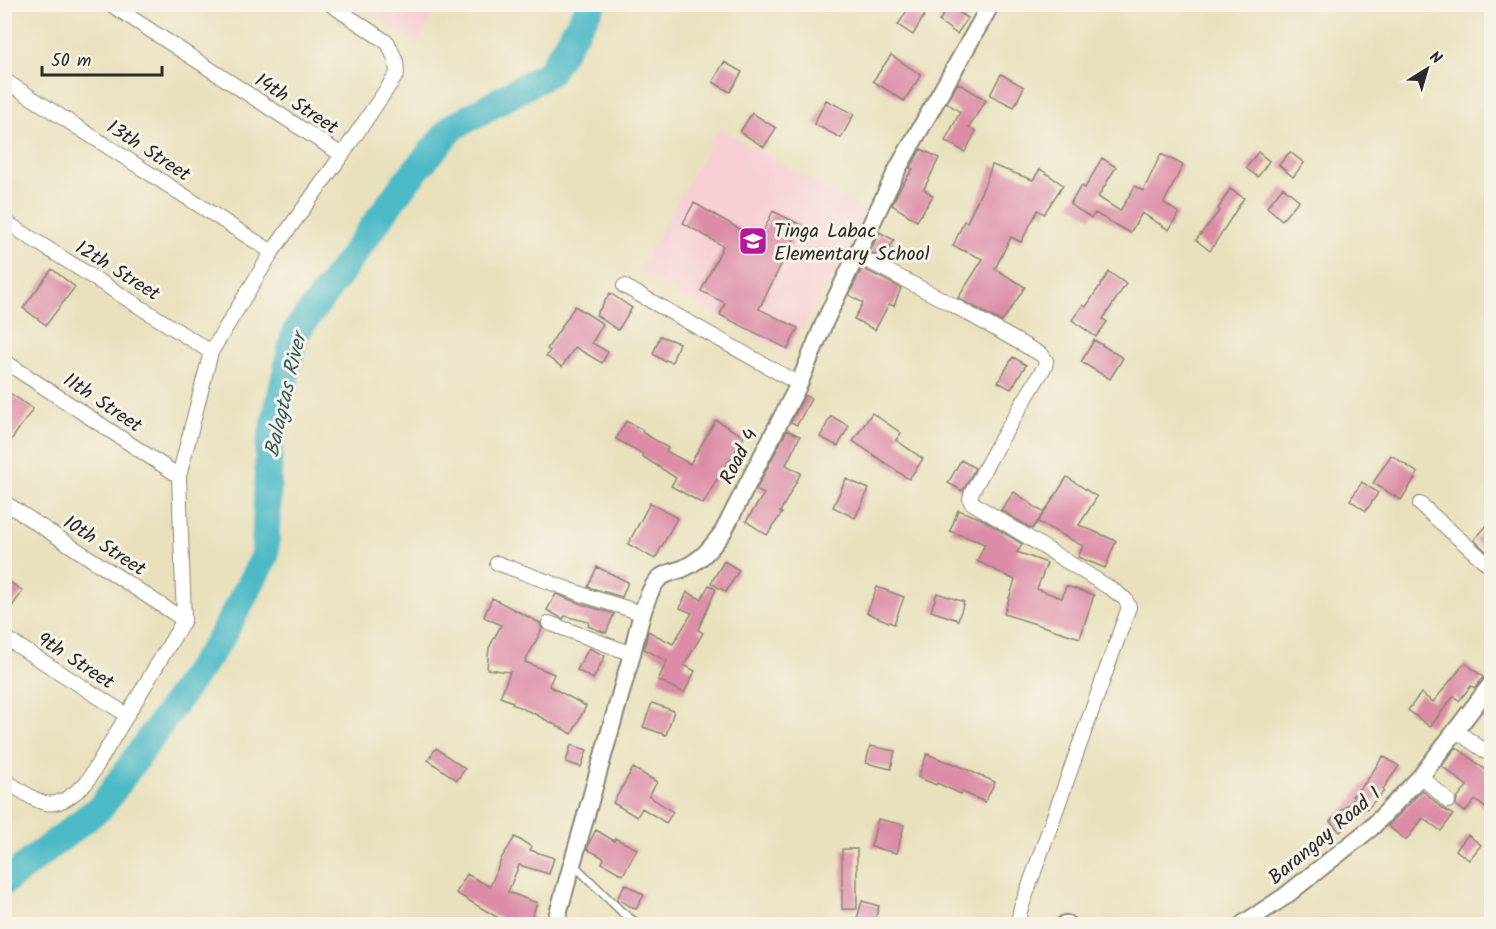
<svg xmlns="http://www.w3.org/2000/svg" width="1496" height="929" font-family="Kalam,sans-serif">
	<rect width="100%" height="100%" fill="#f7f3e8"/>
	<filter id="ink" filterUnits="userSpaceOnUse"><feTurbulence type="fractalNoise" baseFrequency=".0167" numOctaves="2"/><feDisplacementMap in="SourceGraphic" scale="12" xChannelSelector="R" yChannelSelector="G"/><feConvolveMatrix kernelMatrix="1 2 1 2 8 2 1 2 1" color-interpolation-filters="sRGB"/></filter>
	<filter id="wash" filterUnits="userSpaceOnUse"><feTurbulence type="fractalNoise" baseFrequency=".008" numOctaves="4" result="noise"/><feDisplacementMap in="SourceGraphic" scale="24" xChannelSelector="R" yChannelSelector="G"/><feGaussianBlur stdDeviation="1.35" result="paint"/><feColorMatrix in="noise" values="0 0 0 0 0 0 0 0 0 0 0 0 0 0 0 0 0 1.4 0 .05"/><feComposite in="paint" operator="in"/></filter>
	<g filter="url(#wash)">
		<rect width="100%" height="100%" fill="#e9e1be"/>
		<!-- built -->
		<path fill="#f7cfd5" d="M357 5H439L417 43Z
			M719 128 868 212 787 355 638 271Z"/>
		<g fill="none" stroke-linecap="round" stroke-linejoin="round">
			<!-- river -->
			<path stroke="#4bb9c6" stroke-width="28" d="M4 882 102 806 221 638 265 556 269 449 295 333 334 281 404 184 453 127 549 73 592 4"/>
		</g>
		<g id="blocks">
			<!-- building -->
			<path fill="#dc8ca6" d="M911 4H931L913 35 898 25Z
				M949 6 968 18 957 34 939 21Z
				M891 55 921 75 904 101 873 81Z
				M724 62 742 72 730 92 713 82Z
				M1001 74 1024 87 1014 107 990 95Z
				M958 83 986 100 969 127 976 131 965 152 945 141 960 112 947 103Z
				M826 100 854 114 841 138 814 124Z
				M752 113 776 128 764 147 740 132Z
				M921 149 939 158 924 189 933 196 917 221 892 205 900 188 913 169 910 168Z
				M1258 152 1269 161 1258 177 1246 168Z
				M1290 152 1304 163 1293 177 1279 165Z
				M1161 154 1183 165 1164 203 1179 213 1169 230 1142 213 1130 233 1095 213 1091 218 1070 204 1081 186 1085 188 1102 158 1116 167 1098 197 1120 211 1135 186 1143 191Z
				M992 165 1033 180 1040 169 1063 185 1044 214 1038 210 1021 242 1011 237 995 269 1025 287 1002 322 958 298 983 259 953 246 964 221 967 222 985 184Z
				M1283 187 1299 200 1282 220 1267 207Z
				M1230 189 1244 198 1210 251 1196 240 1220 210 1218 209Z
				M694 203 759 240 773 211 801 225 759 309 798 328 788 349 720 315 725 303 701 291 723 246 683 223Z
				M879 232 894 240 884 259 870 252Z
				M862 268 901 288 894 306 889 304 875 330 854 319 863 303 849 295Z
				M52 269 75 287 46 325 23 308Z
				M1109 272 1126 284 1103 319 1107 322 1096 337 1072 320 1083 305 1086 307Z
				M610 293 632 308 618 330 596 315Z
				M575 306 603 324 592 343 608 352 602 363 575 347 562 367 546 356 550 351 547 349Z
				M660 336 679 343 672 362 665 360 664 361 653 354Z
				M1094 340 1123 358 1110 379 1081 362Z
				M1013 357 1026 365 1011 389 998 382Z
				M4 389 33 409 4 450Z
				M805 395 811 399 797 425 791 422Z
				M872 413 901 433 896 440 923 459 909 479 853 441Z
				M831 416 849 426 838 446 820 437Z
				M716 420 744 437 725 468 724 467 703 504 671 486 676 478 642 456 643 454 616 439 626 421 643 430 642 432 668 448 666 451 690 464Z
				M787 430 800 436 786 465 801 473 780 512 782 513 767 535 746 521 764 494 756 490Z
				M1391 455 1418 473 1401 500 1373 483Z
				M961 460 975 468 963 491 948 483Z
				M1067 477 1097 497 1079 525 1116 541 1105 568 1078 557 1083 546 1038 522Z
				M846 479 869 489 855 518 833 507Z
				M1362 482 1378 493 1366 511 1350 500Z
				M1014 492 1044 513 1032 529 1001 510Z
				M650 503 677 518 655 559 628 544Z
				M958 510 980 518 1022 544 1017 552 1047 563 1037 589 1062 598 1066 586 1094 595 1080 638 1004 614 1015 580 977 561 985 544 950 531Z
				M1491 521V556L1474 540Z
				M724 561 739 570 726 592 711 583Z
				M597 567 628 582 622 597 588 587Z
				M4 578 23 591 4 618Z
				M709 585 716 589 698 630 703 633 684 665 695 671 684 693 658 680 667 661 644 649 648 631 673 644 692 613 680 608 687 592 701 599Z
				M877 587 904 597 894 624 867 613Z
				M937 593 964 602 958 620 931 611Z
				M556 594 581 604 614 614 606 633 588 626 589 622 565 616 563 619 547 610Z
				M492 598 540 623 542 629 525 662 554 674 549 686 586 706 572 734 535 714 512 704 513 702 500 697 510 672 487 669 489 648 501 625 484 617Z
				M589 648 605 656 593 679 577 670Z
				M1465 663 1483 677 1475 688 1471 686 1459 701 1454 696 1430 727 1408 710 1421 693 1433 702Z
				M652 703 674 711 666 735 643 727Z
				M571 745 587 750 581 767 566 762Z
				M870 746 895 751 891 769 866 763Z
				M1456 747 1491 774V812L1475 800 1465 812 1456 805 1457 799 1467 786 1442 766Z
				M436 748 465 769 457 780 428 760Z
				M927 754 950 763V762L995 782 985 802 962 792 961 794 937 783 936 785 918 777Z
				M1383 756 1399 766 1383 789 1384 791 1367 809 1366 808 1340 832 1330 821 1355 798 1352 796 1366 782Z
				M633 768 657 782 649 796 673 812 666 823 642 808 637 817 613 803Z
				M1422 790 1442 808 1453 815 1441 831 1423 818 1406 840 1388 826 1405 808H1406Z
				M878 819 904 825 897 853 871 847Z
				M596 830 614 841 615 838 637 849 623 875 602 863 604 858 587 849 590 841Z
				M1468 835 1481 845 1469 860 1456 850Z
				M515 837 532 847 530 850 554 858 549 874 519 865 508 892 537 903 529 924H514L500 919 456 893 467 874 490 887 502 857Z
				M842 849H857V909H842Z
				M625 884 644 895 636 909 617 899Z
				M862 901 879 906 874 924H866L856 922Z"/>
		</g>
	</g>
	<g filter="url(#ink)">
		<use href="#blocks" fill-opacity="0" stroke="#8a8674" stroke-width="1.5"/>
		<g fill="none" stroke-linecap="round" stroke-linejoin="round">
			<!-- service casing -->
			<g stroke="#8a8674" stroke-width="10">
				<path id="service" d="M574 865 623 913 638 924"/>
			</g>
			<!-- minor casing -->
			<g stroke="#8a8674" stroke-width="16">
				<path id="minor" d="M110 4 342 155
					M4 80 272 252
					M4 221 211 352
					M857 255 953 305 1042 355 1046 361 1045 366 996 448 972 492 970 499 971 502 1113 590 1125 599 1129 607 1020 911 1018 924
					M624 286 799 384
					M4 361 179 476
					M4 502 184 620
					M1420 504 1492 568
					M497 563 587 596 642 613
					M549 623 632 654
					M4 637 127 715
					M1455 730 1492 756
					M1421 776 1448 801
					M4 780C42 803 50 818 87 782L184 620 179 476 211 352 272 252 342 155 397 74 396 61 388 43 330 4"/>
			</g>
			<!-- tertiary casing -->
			<g stroke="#8a8674" stroke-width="20">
				<path id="tertiary" d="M555 924 632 654C636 637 646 587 661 577 667 573 676 571 682 569 702 560 711 548 723 532L799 384 825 321 898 168 991 4
					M1065 924H1067
					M1243 924 1284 897 1371 828 1421 776 1492 683"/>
			</g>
			<!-- service -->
			<use href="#service" stroke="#fff" stroke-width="7"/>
			<!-- minor -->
			<use href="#minor" stroke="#fff" stroke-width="14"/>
			<!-- tertiary -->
			<use href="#tertiary" stroke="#fff" stroke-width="16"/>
		</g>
	</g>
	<!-- icons -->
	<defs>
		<g id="school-square" transform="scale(1.5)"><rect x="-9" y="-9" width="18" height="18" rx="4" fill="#b5179e" stroke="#f7f3e8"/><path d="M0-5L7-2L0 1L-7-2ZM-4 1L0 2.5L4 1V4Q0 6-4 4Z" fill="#fff"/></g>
	</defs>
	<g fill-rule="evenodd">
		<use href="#school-square" x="753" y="241"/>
	</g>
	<g text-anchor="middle" stroke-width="6" stroke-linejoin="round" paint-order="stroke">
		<!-- street labels -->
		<g font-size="20" fill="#2b2b2b" stroke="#f7f3e8">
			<text transform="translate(297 103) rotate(33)" y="7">14th Street</text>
			<text transform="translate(149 150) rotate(33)" y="7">13th Street</text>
			<text transform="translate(118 270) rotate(32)" y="7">12th Street</text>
			<text transform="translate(103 402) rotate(34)" y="7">11th Street</text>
			<text transform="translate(738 456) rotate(-63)" y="7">Road 4</text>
			<text transform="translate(105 545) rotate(33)" y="7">10th Street</text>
			<text transform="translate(76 660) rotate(33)" y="7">9th Street</text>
			<text transform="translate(1324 835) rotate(-40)" y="7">Barangay Road 1</text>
		</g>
		<!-- poi labels -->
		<g font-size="20" fill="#2b2b2b" stroke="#f7f3e8" text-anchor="start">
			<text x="774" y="237">Tinga Labac<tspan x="774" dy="23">Elementary School</tspan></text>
		</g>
		<!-- water labels -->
		<g font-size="21" font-style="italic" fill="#365d61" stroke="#f7f3e8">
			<text transform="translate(285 395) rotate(-77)" y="7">Balagtas River</text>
		</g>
	</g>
	<!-- margin -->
	<rect width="1496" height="929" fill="none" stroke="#f7f3e8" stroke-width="24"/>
	<!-- north arrow -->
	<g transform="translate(1427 69) rotate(37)" stroke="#f7f3e8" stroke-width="4.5" paint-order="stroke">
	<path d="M0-4.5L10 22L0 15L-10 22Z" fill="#2b2b2b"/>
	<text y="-9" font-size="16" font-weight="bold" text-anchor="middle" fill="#2b2b2b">N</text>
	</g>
	<!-- scale -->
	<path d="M42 66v9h120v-9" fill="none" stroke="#2b2b2b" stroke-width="3"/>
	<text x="51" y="66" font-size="18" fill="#2b2b2b" stroke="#f7f3e8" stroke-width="4.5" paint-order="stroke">50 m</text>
</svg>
